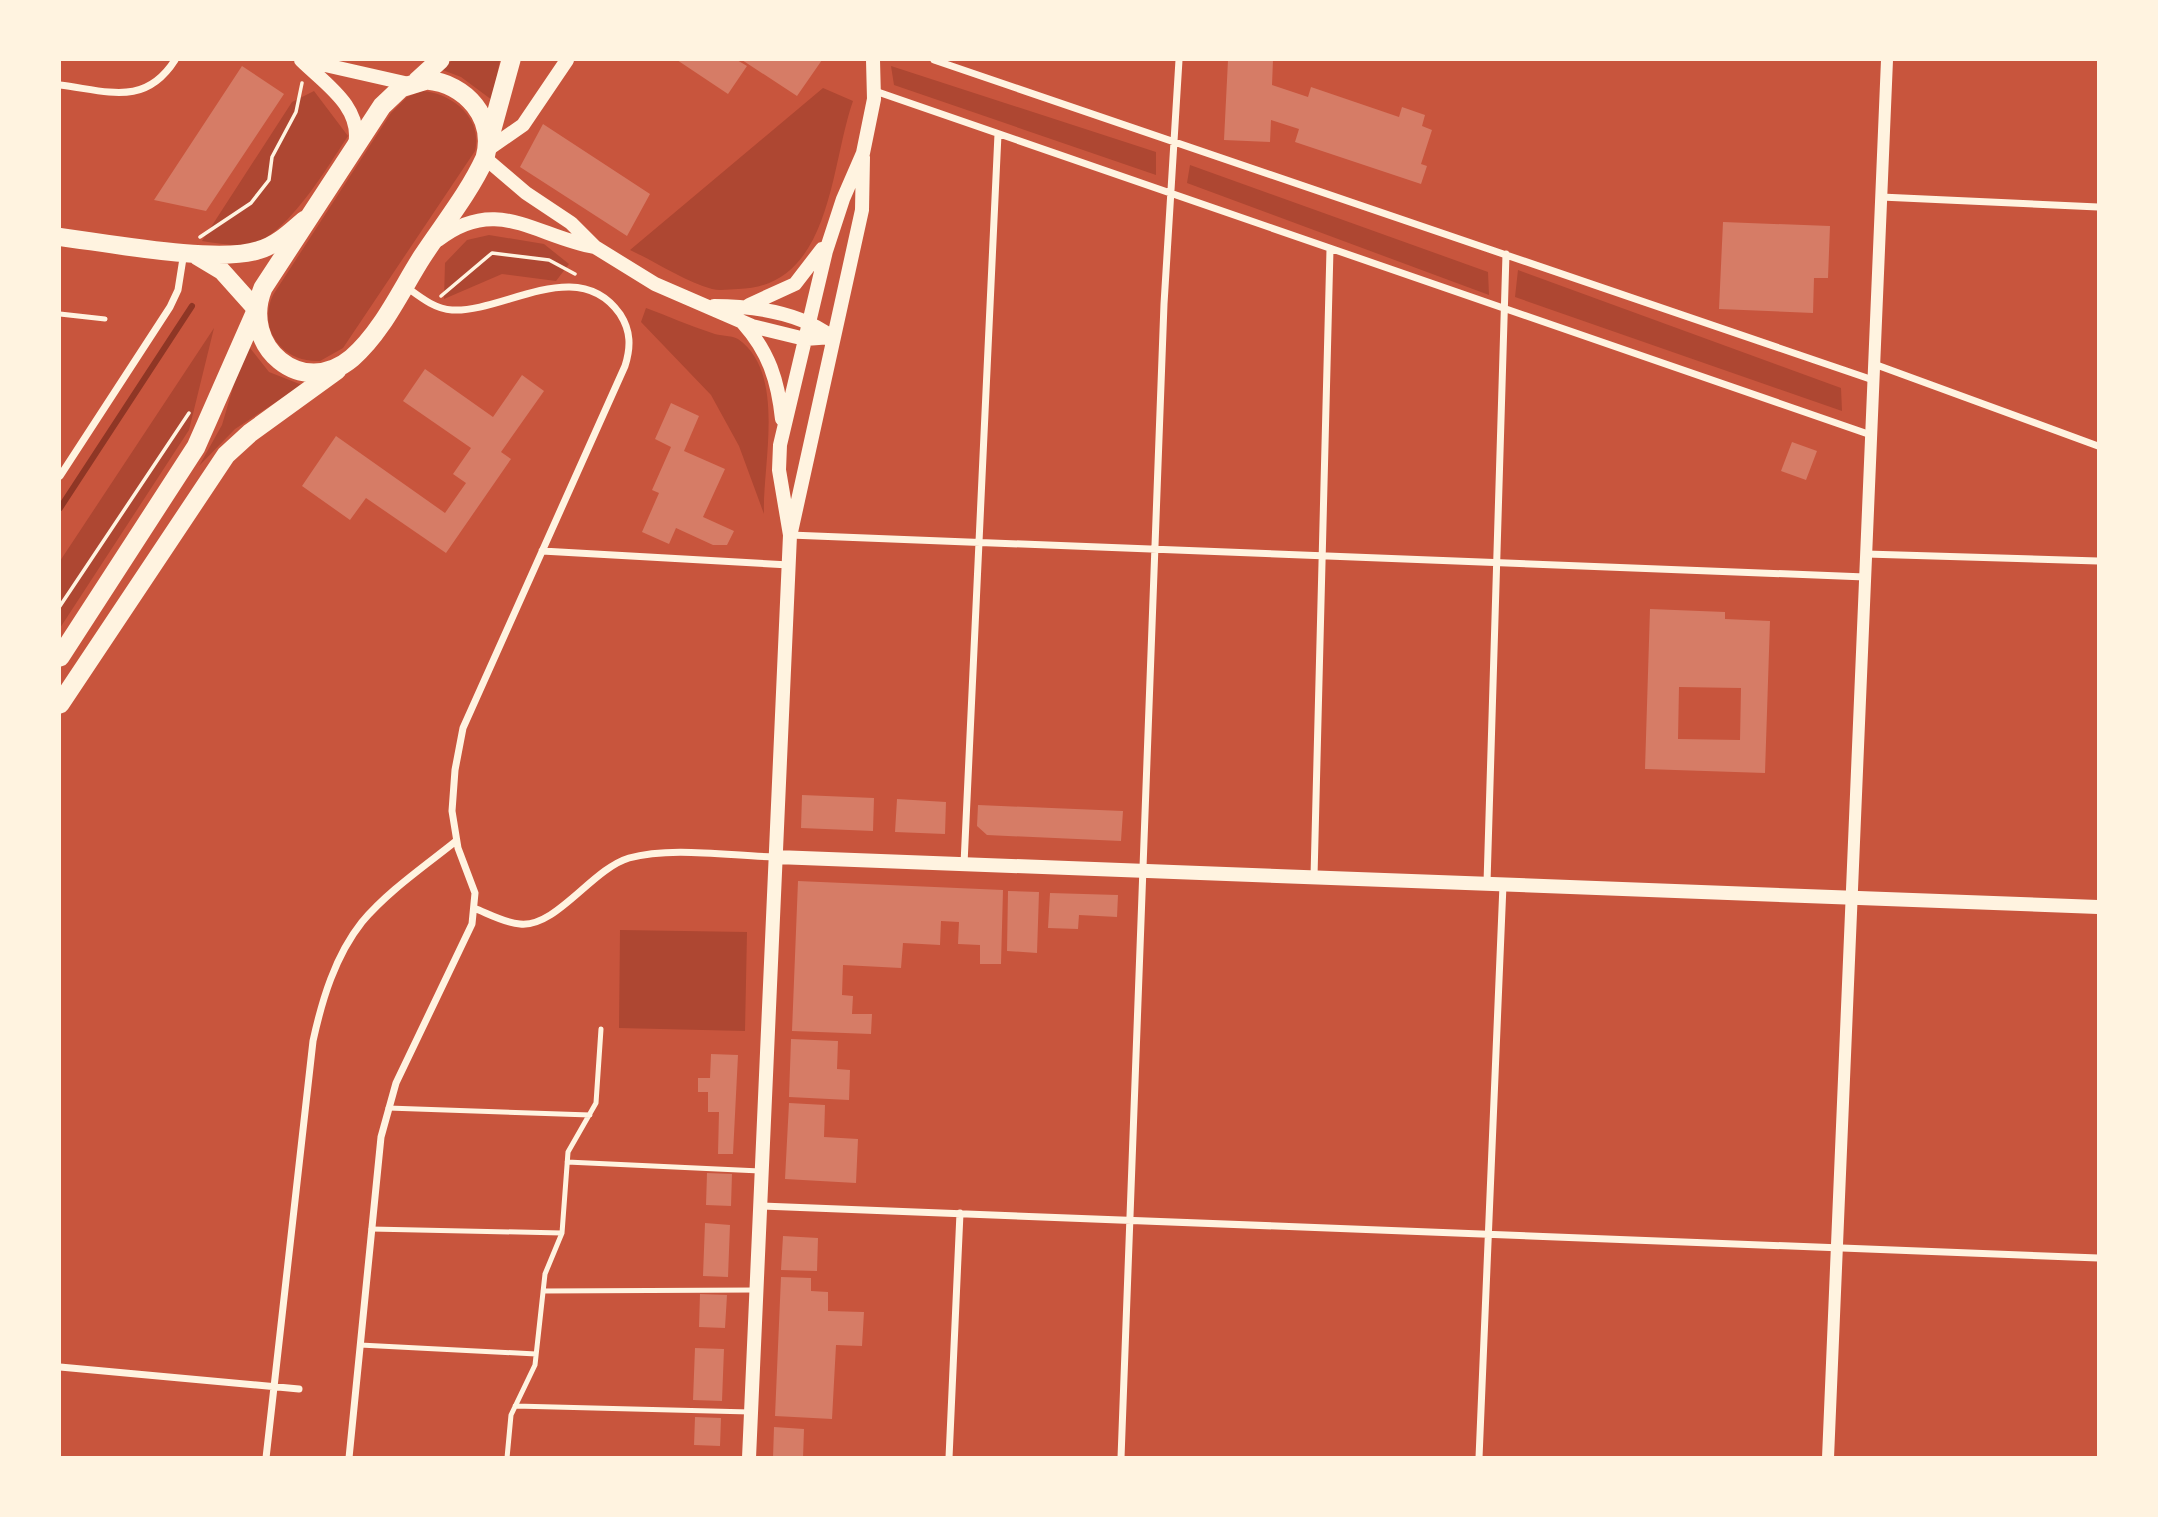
<svg xmlns="http://www.w3.org/2000/svg" width="2158" height="1517" font-family="Manrope,sans-serif">
	<rect width="100%" height="100%" fill="#c8553d"/>
	<!-- green -->
	<path fill="#ae4732" d="M453 60H500L492 100 461 77 440 69Z
		M891 66 1156 152V175L894 85Z
		M823 88 853 101C830 166 832 287 738 289 730 289 720 291 712 289 684 281 656 262 630 250Z
		M314 91 348 136C328 166 284 242 246 245 232 246 216 243 202 241L292 102Z
		M422 91C452 93 483 118 475 151L343 348 320 361C282 363 257 329 273 295L391 113 407 97Z
		M1190 165 1488 272 1489 295 1187 183Z
		M489 235 544 244 569 264 556 281 502 274 444 299 445 263 467 240Z
		M1518 270 1841 388 1842 411 1515 297Z
		M646 308C668 316 690 326 712 333 719 336 731 335 738 339 787 373 762 465 764 514L739 446 711 395 641 322Z
		M214 328 189 430 60 628V561Z
		M246 343 269 372 302 385 235 429 199 466 222 425Z
		M620 930 747 932 745 1031 619 1028Z"/>
	<g fill="none" stroke-linecap="round" stroke-linejoin="round">
		<!-- stream -->
		<path stroke="#8f3625" stroke-width="6" d="M60 508 192 306"/>
	</g>
	<!-- building -->
	<path fill="#d67c66" fill-rule="evenodd" d="M677 60H737L747 66 728 94Z
		M742 60H822L797 96Z
		M1228 60H1273L1272 85 1308 97 1311 87 1399 117 1402 107 1425 115 1422 126 1432 130 1421 164 1427 166 1421 184 1295 142 1299 129 1271 120 1270 142 1224 140Z
		M242 66 284 94 206 211 154 200Z
		M543 124 650 194 627 236 520 167Z
		M1723 222 1830 226 1828 278H1814L1813 313 1719 309Z
		M425 369 493 417 522 375 544 391 501 452 511 459 446 553 366 498 350 520 302 486 336 436 445 513 466 483 453 474 471 448 403 401Z
		M671 403 699 416 684 451 725 469 703 517 734 531 727 545H713L676 528 669 544 642 532 659 493 652 490 671 447 655 439Z
		M1792 442 1817 451 1806 480 1781 471Z
		M1650 609 1725 612V619L1770 621 1765 773 1645 769ZM1679 687 1741 688 1740 740 1678 739Z
		M802 795 874 798 873 831 801 828Z
		M897 799 946 802 945 834 895 832Z
		M978 805 1123 811 1121 841 987 835 977 826Z
		M798 881 1003 890 1001 964H980V945L958 944 959 922 941 921 940 945 903 943 901 968 843 965 842 995 853 996 852 1014H872L871 1034 792 1031Z
		M1008 891 1039 892 1037 953 1007 951Z
		M1050 893 1118 895 1117 917 1079 915 1078 929 1048 928Z
		M791 1039 838 1041 837 1069 850 1070 849 1100 789 1097Z
		M711 1054 738 1055 733 1154H718L719 1112H708V1092H698V1078H710Z
		M789 1103 825 1105 824 1137 858 1139 856 1183 785 1179Z
		M707 1173 732 1174 731 1206 706 1205Z
		M705 1223 730 1225 728 1277 703 1276Z
		M783 1236 818 1238 817 1271 781 1270Z
		M781 1277 811 1278V1291L828 1292V1311L864 1312 862 1346 836 1345 832 1419 775 1416Z
		M700 1294 727 1295 725 1328 699 1327Z
		M695 1348 724 1349 722 1401 693 1400Z
		M695 1417 721 1418 720 1446 694 1445Z
		M774 1427 804 1429 803 1458H773Z"/>
	<g fill="none" stroke-linecap="round" stroke-linejoin="round">
		<!-- path -->
		<path stroke="#fff3e0" stroke-width="3.5" d="M200 237 251 203 269 180 272 157 296 112 302 83
			M441 296 492 253 549 260 575 274
			M60 606 189 413"/>
		<!-- service -->
		<path stroke="#fff3e0" stroke-width="5" d="M60 314 105 319
			M388 1108 590 1115
			M567 1162 760 1171
			M371 1229 562 1233
			M543 1291 756 1290
			M360 1345 536 1354
			M515 1406 750 1412
			M507 1458 511 1415 535 1365 545 1274 562 1233 568 1152 596 1103 601 1029"/>
		<!-- minor -->
		<path stroke="#fff3e0" stroke-width="7" d="M934 60 1873 380
			M60 85C108 91 145 107 175 60
			M875 91 1871 435
			M1881 197 2098 207
			M1874 364 2098 446
			M60 476 170 307 178 290 184 252
			M790 535 1865 577
			M542 551 789 565
			M1866 554 2098 561
			M964 864 998 134
			M1314 877 1330 249
			M1487 883 1506 254
			M474 908C489 914 505 923 520 924 556 928 592 869 629 858 671 846 731 856 775 857
			M761 1206 2098 1258
			M60 1367 299 1389
			M266 1458 313 1041C322 1000 335 956 362 922 388 891 425 866 456 841
			M349 1458 381 1137 396 1083 472 924 475 893 458 848 452 811 455 770 463 728 625 366C631 347 631 331 620 314 578 254 504 313 452 310 434 309 419 296 405 286
			M949 1458 960 1213
			M1121 1458 1164 304 1179 60
			M1479 1458 1503 885"/>
		<!-- tertiary -->
		<path stroke="#fff3e0" stroke-width="12" d="M1828 1458 1887 60"/>
		<!-- secondary -->
		<path stroke="#fff3e0" stroke-width="14" d="M301 60C324 83 363 107 355 145
			M303 60 409 84
			M487 150 523 125 567 60
			M485 158 526 193 571 223 595 247 655 284 752 326 805 339 832 337
			M438 240C497 194 536 237 595 247
			M749 305 795 284 822 249
			M714 306C754 306 799 312 832 337
			M743 323C769 352 778 381 782 419
			M791 532 862 210 863 157
			M776 857 2098 907
			M749 1458 790 535 779 470 780 445 826 251 843 199 863 153 874 99 873 60"/>
		<!-- primary -->
		<path stroke="#fff3e0" stroke-width="18" d="M60 237C107 243 218 264 259 250 277 245 290 232 304 220
			M197 256 222 271 256 309"/>
		<!-- trunk -->
		<path stroke="#fff3e0" stroke-width="19" d="M427 80C466 84 496 118 485 158 469 193 443 225 422 257 401 290 382 332 352 358 302 400 239 346 263 288L382 106 401 88Z
			M417 81 440 60
			M489 140 511 60
			M60 657 196 447 255 313
			M60 704 226 455 250 433 337 370"/>
	</g>
	<!-- border -->
	<rect width="2158" height="1517" fill="none" stroke="#fff3e0" stroke-width="122"/>
</svg>
